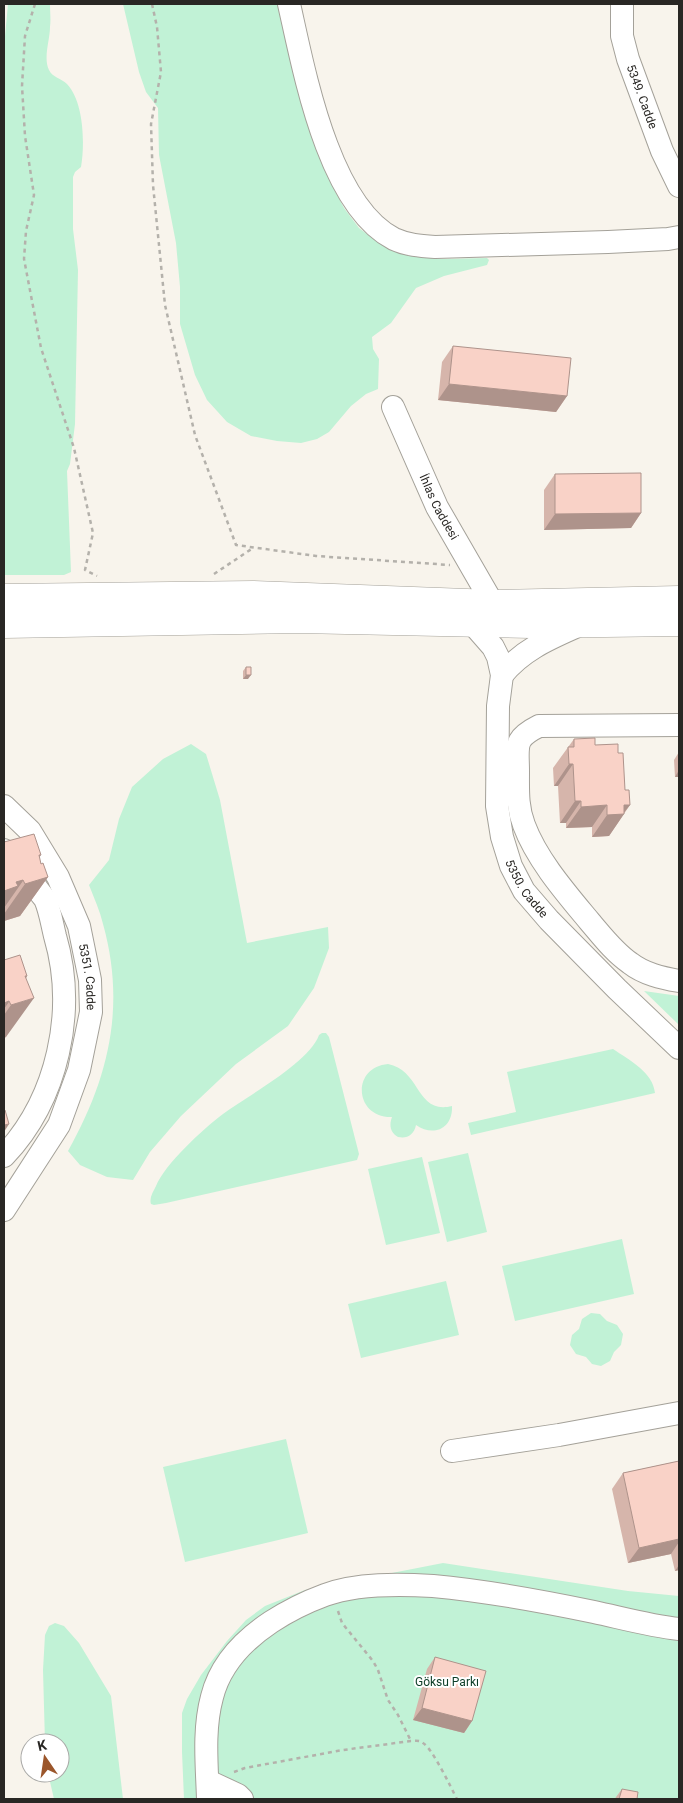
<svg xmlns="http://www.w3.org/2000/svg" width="683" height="1803" font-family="Roboto,sans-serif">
	<rect width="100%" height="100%" fill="#f8f4ec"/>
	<!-- green -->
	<path fill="#c1f2d6" d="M8 4H50C50 12 51 19 50 27 50 40 43 58 49 70 53 78 61 78 67 84 84 102 85 144 81 167L75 172 73 177V229L78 270 75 424 70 464 67 471 71 572 64 575H4V47Z
		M123 4H280L312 131 334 189 344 208 359 228 380 244 412 256 441 259 487 258 489 260 487 265 444 276 416 288 391 323 372 337 373 349 379 359 378 389 366 394 351 406 329 432 317 439 301 443 277 441 251 436 227 422 207 400 195 375 180 324V287L176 243 159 155 158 108 146 92 139 72Z
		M191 744 206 754 220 800 247 943 328 927 329 948 314 988 288 1026 236 1064 181 1116 150 1152 133 1180 107 1177 80 1165 68 1151C109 1078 126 1006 103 924 100 911 94 898 89 885L109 860 119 819 132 787 163 759Z
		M644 991 679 996V1025Z
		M322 1033H326L329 1037 359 1154 357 1160 166 1203 154 1205 151 1204C149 1198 153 1192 156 1186 165 1164 203 1129 223 1114 247 1096 309 1063 319 1035Z
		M613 1049C629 1060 653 1072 655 1093L471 1135 468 1123 516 1112 507 1072Z
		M388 1064C421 1070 416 1115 452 1106 453 1129 433 1137 416 1125 414 1135 407 1139 398 1137 390 1132 389 1125 392 1117 354 1118 351 1067 388 1064Z
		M468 1153 487 1232 447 1242 428 1162Z
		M422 1157 440 1233 386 1245 368 1169Z
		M622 1239 634 1294 515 1321 502 1266Z
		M446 1281 459 1335 361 1358 348 1304Z
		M591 1313 600 1314 607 1321 617 1325 623 1334 621 1345 614 1352 610 1361 601 1366 592 1364 586 1357 576 1354 570 1345 572 1335 579 1329 582 1319Z
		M286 1439 308 1533 185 1562 163 1467Z
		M443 1563 628 1591 679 1596V1799H184L182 1752V1713L187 1699 201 1675 227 1641 246 1620 265 1606 305 1590Z
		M55 1623 64 1626 79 1643 111 1696 123 1799H54L48 1773H60V1743H45L43 1670 45 1635 49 1626Z"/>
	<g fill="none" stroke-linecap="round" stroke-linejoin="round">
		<!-- minor casing -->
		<g stroke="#a4a199" stroke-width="24">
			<g id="minor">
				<path d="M289 4C304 70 328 205 394 239 407 245 420 246 435 247L608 242 668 239 679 237"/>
				<path id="s1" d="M622 4V36L628 59 662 151 679 186"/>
				<path id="s2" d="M393 407 437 507 493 604"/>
				<path id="s3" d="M472 623 493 647 498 657 502 675 498 706 497 806 502 837 511 866 524 891 549 920 617 989 679 1048"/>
				<path d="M502 675C523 649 551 638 580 625"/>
				<path d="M679 725 539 726C513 739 518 745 518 772 518 790 517 807 524 825 537 860 566 893 590 922 602 936 614 952 630 963 644 974 662 978 679 981"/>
				<path id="s4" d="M4 806 30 831 58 877 79 926 90 980 91 1012 79 1070 59 1125 4 1210"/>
				<path d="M4 850C16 857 25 872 34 884 37 889 41 894 45 899 50 910 52 924 55 936 77 1011 58 1099 4 1156"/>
				<path d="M452 1451 559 1435 679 1413"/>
				<path d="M208 1781 238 1795 242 1799"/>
				<path d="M208 1799C207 1766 203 1730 212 1697 220 1665 244 1640 271 1622 288 1611 306 1602 325 1595 357 1583 400 1584 433 1586 488 1591 541 1601 594 1612 622 1618 651 1626 679 1629"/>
			</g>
		</g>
		<!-- major casing -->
		<g stroke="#a4a199" stroke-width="29">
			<path id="major" d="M4 598 253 595 493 604 679 600
				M4 624 299 619 531 624 679 622"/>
		</g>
		<!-- path -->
		<path stroke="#b4b1ab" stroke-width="2.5" stroke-dasharray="4 4" stroke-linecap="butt" d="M35 4 25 36 22 86 25 136 34 195 26 231 24 259 41 348 74 448 93 533 85 570 97 576
			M152 4 157 27 161 72 151 124 153 185 165 305 195 435 236 545 316 556 450 565
			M214 574 253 548
			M338 1611 342 1623 373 1661 378 1670 388 1700 398 1715 411 1741
			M234 1772 245 1768 343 1750 411 1741C415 1741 420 1740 423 1743 433 1749 451 1788 457 1799"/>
		<!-- minor -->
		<use href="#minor" stroke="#fff" stroke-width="22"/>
		<!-- major -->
		<use href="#major" stroke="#fff" stroke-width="28"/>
	</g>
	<!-- wall -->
	<path fill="#d6b5ab" d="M453 346 567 396 556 412 438 400 442 362Z
		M555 474 641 513 631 528 544 530V490Z
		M246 667 248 679H243V671Z
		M574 739 595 745 618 753 625 790 630 805 609 836 592 837V827L566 828V823H560L558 786H554L553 768Z
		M679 752V784V777H675L674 760Z
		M4 842 39 857 41 864 48 877 20 916 4 921Z
		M4 960 27 976 6 1037 4 1038Z
		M679 1461V1570L675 1571 671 1554 628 1563 612 1489 623 1473Z
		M435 1657 472 1721 464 1733 413 1720 427 1669Z
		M622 1789 637 1799H615L616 1797Z"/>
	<!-- shaded-wall -->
	<path fill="#ae938b" d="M449 384 567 396 556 412 438 400Z
		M641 513 631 528 544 530 555 514Z
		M246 675H251L248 679H243Z
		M569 764H573L558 786H554Z
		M679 770V777H675Z
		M575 801H581L566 823H560Z
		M607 805 592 827 566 828 581 807Z
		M624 805H630L623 814H624L609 836 592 837 607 815Z
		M39 855H41L4 908V891L16 882Z
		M48 877 20 916 4 921V914L25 884Z
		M25 976H27L4 1009V1003Z
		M34 998 6 1037 4 1038V1015L11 1005Z
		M9 1124 4 1132V1125Z
		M679 1539V1542L671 1554 628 1563 639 1548Z
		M679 1565V1570L675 1571Z
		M422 1708 472 1721 464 1733 413 1720Z"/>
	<!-- building -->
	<path fill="#f9d2c7" stroke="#ae938b" d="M453 346 571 358 567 396 449 384Z
		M641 473V513L555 514V474Z
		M246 667H251V675H246Z
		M595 738V745L618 744V753H623L625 790H629L630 805H624V814L607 815V805L581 807V801H575L573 764H569L568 747H574V739Z
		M34 834 41 855H39L41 864 43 863 48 877 25 884 23 880 16 882 18 886 4 891V842Z
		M20 955 27 976H25L34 998 11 1005 9 1001 4 1003V960Z
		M4 1110H5L9 1124 4 1125Z
		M679 1461V1539L639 1548 623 1473Z
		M435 1657 486 1671 472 1721 422 1708Z
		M622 1789 638 1792 637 1799H619Z"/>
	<g text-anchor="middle" stroke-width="4" stroke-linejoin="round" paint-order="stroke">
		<!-- street labels -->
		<g font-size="12" fill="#292724" stroke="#fff">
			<text dy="4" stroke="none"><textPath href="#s1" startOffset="96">5349. Cadde</textPath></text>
			<text dy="4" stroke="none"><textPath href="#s2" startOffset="110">İhlas Caddesi</textPath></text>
			<text dy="4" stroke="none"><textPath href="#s3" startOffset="282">5350. Cadde</textPath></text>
			<text dy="4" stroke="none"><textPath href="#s4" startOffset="195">5351. Cadde</textPath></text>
		</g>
		<!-- park labels -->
		<g font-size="12" fill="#0c3d27" stroke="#fff">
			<text x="447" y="1686">Göksu Parkı</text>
		</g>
	</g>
	<!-- border -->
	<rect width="683" height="1803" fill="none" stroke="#292724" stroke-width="10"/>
	<!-- north arrow -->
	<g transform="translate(45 1758) rotate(347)"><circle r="24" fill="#ffffff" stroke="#a9a9a7"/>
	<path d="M0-4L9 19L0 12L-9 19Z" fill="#9b562b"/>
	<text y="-8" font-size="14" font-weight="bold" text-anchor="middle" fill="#292724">K</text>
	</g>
</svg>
